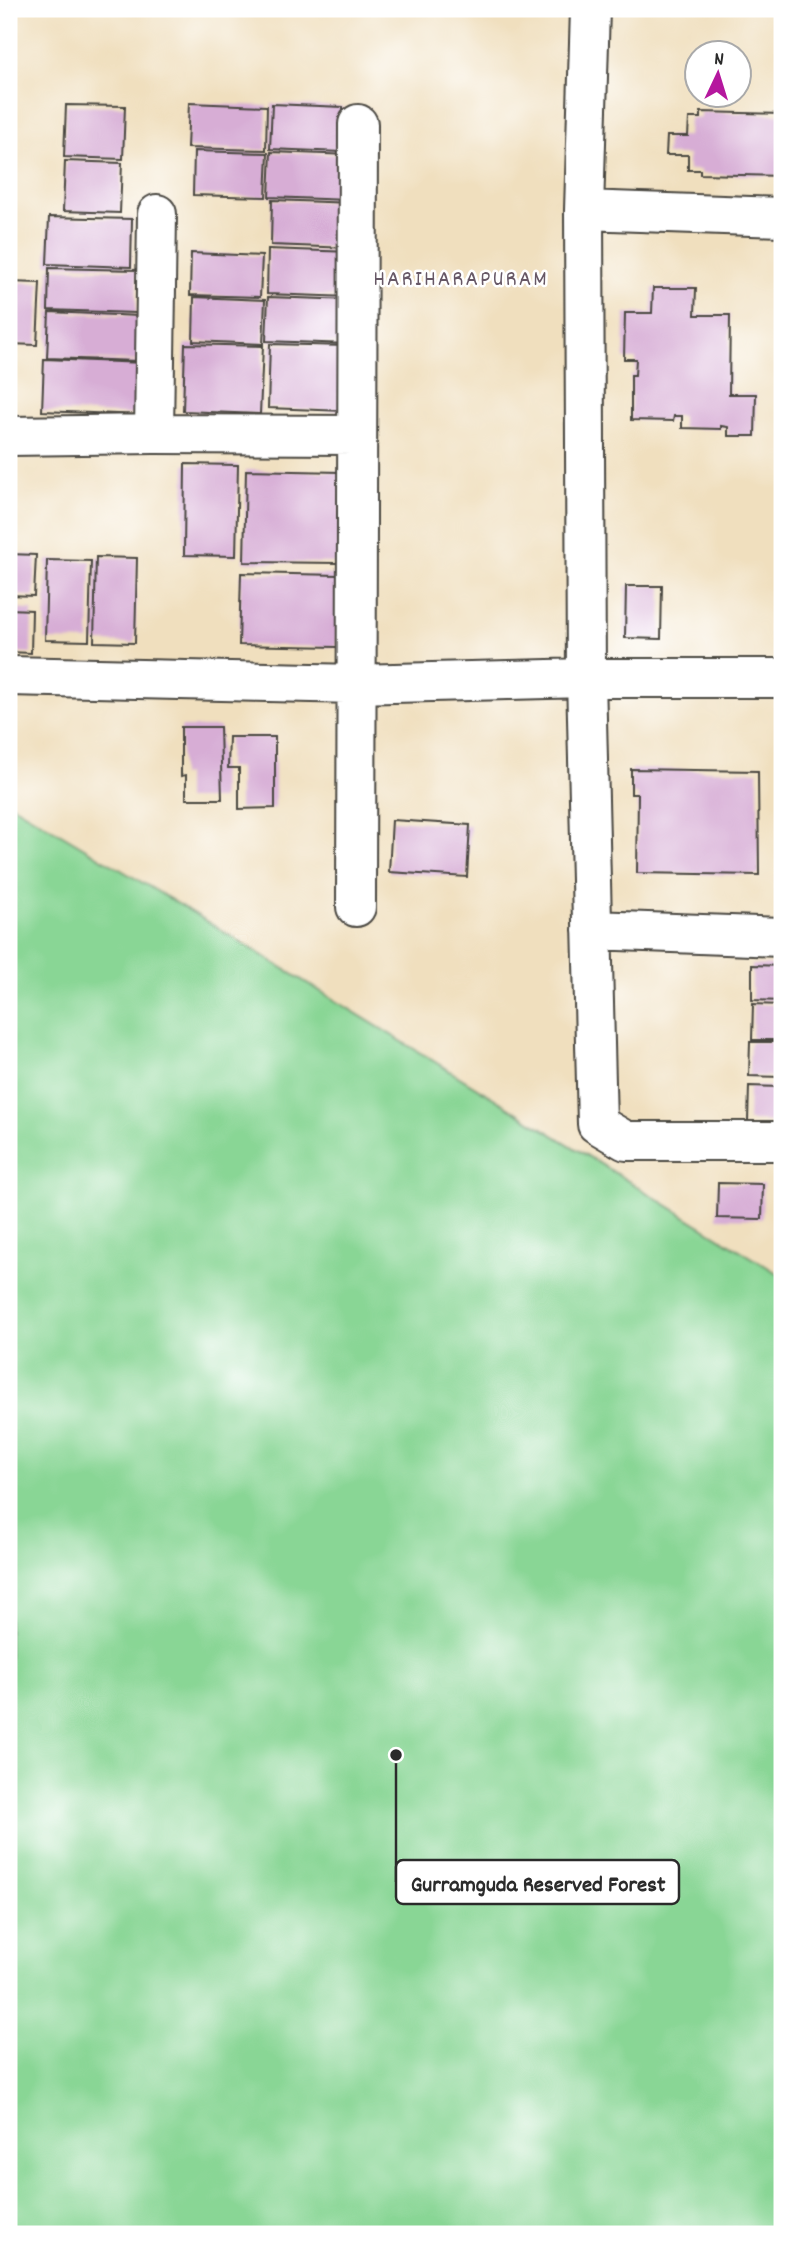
<svg xmlns="http://www.w3.org/2000/svg" width="791" height="2243" font-family="Dekko,sans-serif">
	<rect width="100%" height="100%" fill="#fff"/>
	<filter id="ink" filterUnits="userSpaceOnUse"><feTurbulence type="fractalNoise" baseFrequency=".0143" numOctaves="2"/><feDisplacementMap in="SourceGraphic" scale="14" xChannelSelector="R" yChannelSelector="G"/><feConvolveMatrix kernelMatrix="1 2 1 2 8 2 1 2 1" color-interpolation-filters="sRGB"/></filter>
	<filter id="wash" filterUnits="userSpaceOnUse"><feTurbulence type="fractalNoise" baseFrequency=".00686" numOctaves="4" result="noise"/><feDisplacementMap in="SourceGraphic" scale="28" xChannelSelector="R" yChannelSelector="G"/><feGaussianBlur stdDeviation="1.57" result="paint"/><feColorMatrix in="noise" values="0 0 0 0 0 0 0 0 0 0 0 0 0 0 0 0 0 1.4 0 .05"/><feComposite in="paint" operator="in"/></filter>
	<g filter="url(#wash)">
		<rect width="100%" height="100%" fill="#f0dfbe"/>
		<!-- green -->
		<path fill="#89d695" stroke="#5a8060" stroke-width="2" d="M9 803 200 917 782 1276V2234H9Z"/>
		<g id="blocks">
			<!-- building -->
			<path fill="#d7add5" d="M189 103 267 106 266 150 187 148Z
				M272 104 343 107 342 152 270 149Z
				M66 105 125 106 123 159 64 157Z
				M701 112 782 114V176L700 174V170H688V155H666L667 136H688L689 118H701Z
				M194 151 268 153 266 197 193 195Z
				M271 152 351 155 349 200 269 197Z
				M65 161 122 163 120 213 63 211Z
				M272 200 352 203 350 248 271 245Z
				M49 217 132 219 131 267 47 264Z
				M268 249 351 252 350 297 267 294Z
				M191 253 262 256 260 297 190 295Z
				M49 268 137 270 136 313 48 310Z
				M9 282 40 283 37 345 9 344Z
				M653 288H696L695 315H730L729 394H756L755 436H728V427L721 426V429L682 428V416H674L673 421 631 420V375H635L636 359H624L625 313H652Z
				M194 297 265 300 263 344 193 341Z
				M268 297 351 300 349 344 266 341Z
				M49 312 139 316 138 361 47 358Z
				M185 344 263 346 260 414 183 411Z
				M270 344 346 346 344 411 268 408Z
				M44 359 144 363 142 415 42 411Z
				M185 464 238 465 236 556 184 555Z
				M246 470 341 472 339 563 244 562Z
				M9 554 36 555 34 596 9 595Z
				M96 557 137 558 135 643 94 642Z
				M47 560 91 561 89 641 45 640Z
				M241 573 339 575 337 647 239 645Z
				M626 586H662L661 639 625 638Z
				M9 609 32 610 31 653 9 652Z
				M181 727H220L222 799H186V775L181 776Z
				M229 737H275V808L239 809V768H228Z
				M631 769 758 771 759 875 637 873 638 794H631Z
				M392 820 470 825 467 877 389 872Z
				M752 965 782 966V1001L752 1000Z
				M753 1004 782 1005V1040H752Z
				M750 1042H782V1077L749 1076Z
				M749 1086 782 1087V1122L748 1121Z
				M718 1183 763 1184 762 1219 717 1218Z"/>
		</g>
	</g>
	<g filter="url(#ink)">
		<use href="#blocks" fill-opacity="0" stroke="#494641" stroke-width="2"/>
		<g fill="none" stroke-linecap="round" stroke-linejoin="round">
			<!-- minor casing -->
			<g stroke="#494641" stroke-width="42">
				<path id="minor" d="M590 9 584 210 586 678 597 1124 626 1141H782
					M584 210 782 217
					M154 434 157 214
					M9 436 154 434 357 435
					M9 676 356 684 586 678H782
					M356 907 358 124
					M592 930 782 937"/>
			</g>
			<!-- minor -->
			<use href="#minor" stroke="#fff" stroke-width="38"/>
		</g>
	</g>
	<g text-anchor="middle" stroke-width="5" stroke-linejoin="round" paint-order="stroke">
		<!-- neighbourhood labels -->
		<g font-size="23" letter-spacing="2" fill="#675866" stroke="#fff">
			<text x="461" y="285">HARIHARAPURAM</text>
		</g>
	</g>
	<!-- callouts -->
	<path fill="none" stroke="#2b2b2b" stroke-width="2.5" d="M396 1755L396 1882"/>
	<circle fill="#2b2b2b" stroke="#fff" stroke-width="2.5" cx="396" cy="1755" r="7"/>
	<rect fill="#fff" stroke="#2b2b2b" stroke-width="2.5" x="396" y="1860" width="283" height="44" rx="7"/>
	<g font-size="23" text-anchor="middle" font-weight="bold" fill="#2b2b2b">
		<text x="538" y="1891">Gurramguda Reserved Forest</text>
	</g>
	<!-- margin -->
	<rect width="791" height="2243" fill="none" stroke="#fff" stroke-width="35"/>
	<!-- north arrow -->
	<g transform="translate(718 74) rotate(4)"><circle r="33" fill="#ffffff" stroke="#aaaaaa" stroke-width="2"/>
	<path d="M0-5L12 26L0 18L-12 26Z" fill="#b5179e"/>
	<text y="-10" font-size="19" font-weight="bold" text-anchor="middle" fill="#2b2b2b">N</text>
	</g>
</svg>
